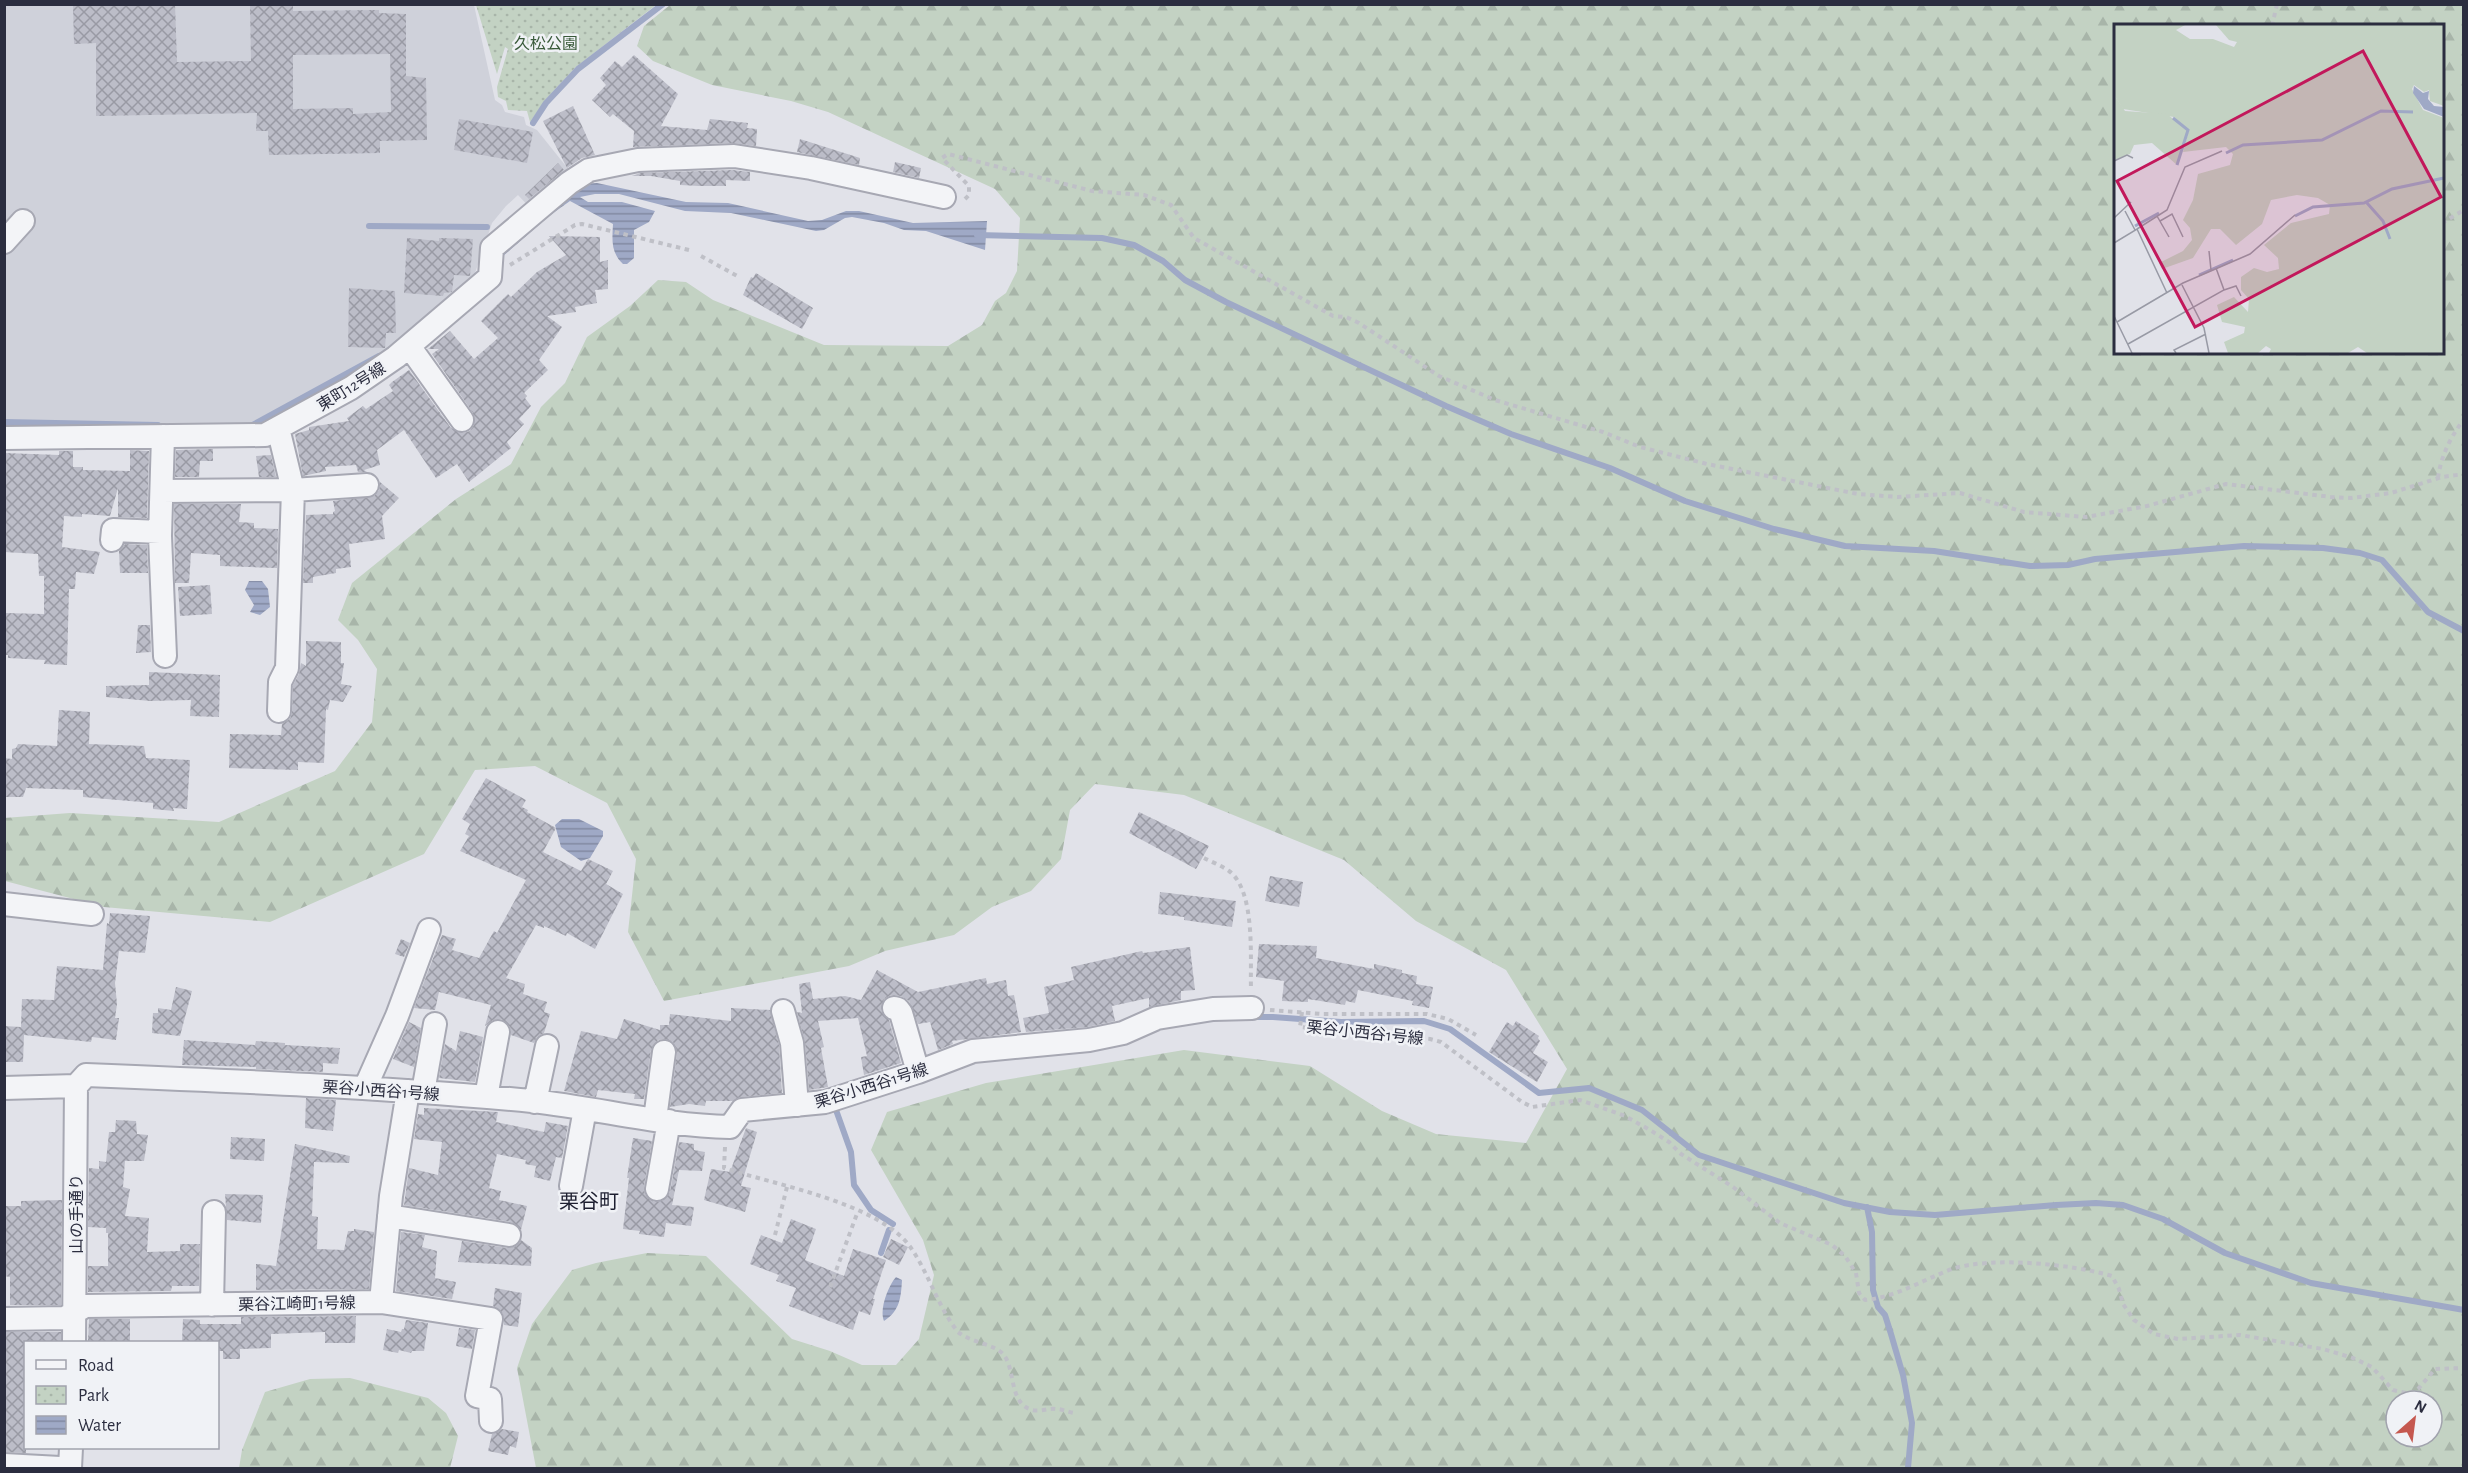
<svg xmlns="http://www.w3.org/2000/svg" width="2468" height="1473" font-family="'Alegreya Sans','Noto Sans JP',sans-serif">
	<defs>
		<pattern id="forest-firs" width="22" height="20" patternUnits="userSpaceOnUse" patternTransform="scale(1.5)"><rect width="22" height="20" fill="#c3d2c3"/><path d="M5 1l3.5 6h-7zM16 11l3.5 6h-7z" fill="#a8b5a9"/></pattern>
		<pattern id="park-dots" width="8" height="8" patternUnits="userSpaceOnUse" patternTransform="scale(1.5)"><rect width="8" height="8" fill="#c3d2c3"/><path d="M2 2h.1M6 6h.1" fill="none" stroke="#a8b5a9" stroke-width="1.8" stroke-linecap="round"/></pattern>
		<pattern id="water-rules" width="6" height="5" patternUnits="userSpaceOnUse" patternTransform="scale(1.5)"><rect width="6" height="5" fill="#9fa9c6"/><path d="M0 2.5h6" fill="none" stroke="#828aa2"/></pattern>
		<pattern id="building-cross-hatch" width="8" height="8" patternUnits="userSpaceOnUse" patternTransform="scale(1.5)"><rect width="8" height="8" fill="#bcbdc8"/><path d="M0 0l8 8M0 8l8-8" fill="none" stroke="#999aa4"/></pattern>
	</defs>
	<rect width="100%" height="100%" fill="#e1e2e9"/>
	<!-- built -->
	<path fill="#cfd1da" d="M5 5H474L495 100 502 105 505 112 524 117 526 125 537 130 573 175 532 210 518 195 506 206 492 223 475 273 477 279 389 353 251 428 5 424Z"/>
	<!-- forest -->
	<path fill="url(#forest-firs)" fill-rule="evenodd" d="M670 5H2463V1468H536L517 1368 532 1324 572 1270 596 1263 647 1253 706 1256 792 1339 830 1351 862 1365H896L919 1339 934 1275 923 1240 871 1150 887 1112 986 1083 1184 1050 1310 1066 1382 1111 1436 1134 1526 1143 1567 1069 1506 970 1416 921 1344 860 1184 795 1095 784 1070 810 1061 859 1031 891 992 907 954 935 885 951 849 966 664 1001 628 932 636 859 607 803 535 766 475 770 424 854 270 922 104 907 5 881 4 818 70 813 219 822 335 771 372 722 377 669 358 640 338 620 352 583 456 499 511 464 541 407 565 383 587 337 630 306 658 280 686 282 713 300 824 345 948 346 982 325 995 301 1006 293 1017 271 1020 218 995 189 828 112 791 101 712 85 653 61 637 46 644 26ZM2116 26H2442V352H2116ZM2396 1401H2432V1437H2396Z
		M350 1378 428 1398 446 1413 458 1436 450 1468H239L242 1450 265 1392 310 1379Z"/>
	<!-- park -->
	<path fill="url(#park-dots)" d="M476 5V4L656 5 576 67 546 99 530 122 527 111 508 110 506 101 498 97 497 87 508 49 505 47 497 74Z"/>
	<!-- water -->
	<path fill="url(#water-rules)" d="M597 183 686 202 728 203 808 221 822 220 846 211H859L913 223 987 221 985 250 926 231 904 230 884 223 852 217 845 218 824 230 816 231 731 213 685 211 619 194H595L580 197 588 202H622L655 211 649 222 634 230V258L627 264H623C611 253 612 240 613 224L570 201 549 216 455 298 453 294 502 248 584 184Z
		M249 581H262L268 589 270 607 260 615 250 612 254 605 245 590Z
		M562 819H579L603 831V836L590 858 581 861 561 847 555 825Z
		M896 1277 902 1280C901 1297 900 1311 884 1321 879 1310 888 1286 896 1277Z"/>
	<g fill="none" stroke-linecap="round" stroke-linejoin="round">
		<!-- stream -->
		<path stroke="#9fa9c6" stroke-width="6" d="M533 123 546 103 578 69 663 4
			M369 226 487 227
			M977 235 1102 238 1134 245 1163 261 1185 280 1226 302 1446 406 1511 434 1610 468 1685 501 1774 529 1845 546 1934 551 2030 566 2068 565 2095 559 2244 546 2323 548 2360 553 2382 560 2428 612 2464 631
			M4 422 158 425
			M249 427 379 356
			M1251 1017H1273L1341 1022 1424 1021 1450 1029 1539 1093 1589 1088 1642 1110 1699 1155 1844 1203 1890 1212 1935 1215 2056 1205 2096 1203 2123 1205 2163 1219 2225 1253 2311 1283 2464 1310
			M836 1110 851 1152 854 1185 871 1210 893 1224
			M1867 1207 1872 1232 1873 1290 1878 1307 1885 1315 1891 1334 1903 1375 1912 1423 1908 1468
			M881 1253 889 1230"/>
	</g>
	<!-- building -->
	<path fill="url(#building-cross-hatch)" fill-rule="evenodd" d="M73 4H175L177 62 251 61 250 4H293V11L379 10V13L406 14V76L426 78 427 140 380 141V153L269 155 268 131H256L257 113 96 116V43L74 44ZM390 54 391 112 353 114V108L293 109V55Z
		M634 55 678 94 661 126 707 130 710 119 748 123 747 128 757 129 756 146 733 143 633 147 634 131 613 114 610 117 592 100 606 85 600 78 615 61 622 67Z
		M573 106 595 155 582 158 567 168 543 121Z
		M459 119 533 132 527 163 454 150Z
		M800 139 860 158 859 165 797 152Z
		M895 162 921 168 919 178 893 172Z
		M558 163 564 170 529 199 525 195Z
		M733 170 750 172V181L726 180V186H699L680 185V181L651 176H632L640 173Z
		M549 236 600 237V262L608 260V289L595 290 597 303 575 307 576 312 547 316 562 327 539 360 548 370 524 393 527 396 525 398 531 406 519 419 524 424 507 442 511 448 469 482 457 464 436 478 404 430 377 450 380 465 364 470 367 472H358L356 465 325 467 326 471 303 476 295 434 309 430V427L349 421 347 418 363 406 366 409 393 391 389 385 392 382 409 370 451 428 463 433 470 431 474 425 473 413 432 354 439 349H428L450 331 474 359 498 338 481 321 508 294 511 297 537 272 566 255Z
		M407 238 439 241V238L473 239 470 276 454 275 452 292 444 293 443 296 404 293Z
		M756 273 813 308 802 329 743 295 751 277 753 278Z
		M349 288 395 291 396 333H386L385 348 348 347Z
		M213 449V461H200L199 477H175L176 450Z
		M130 450 149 451 147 518 118 517V488L110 516 82 514V517L64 516 62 547 100 552 94 574 76 572 75 589H69L67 665 44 664 45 660 8 658V655H4L5 613 44 614V576H39L38 554 4 552V453L59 455V451H73V467H83V470L130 471Z
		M271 455 276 477H259L256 456Z
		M380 482 399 498 382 516 385 539 349 544 351 567 336 569V573L313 577V583H303L306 515 333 514V512L335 511 333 501 374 496 379 490Z
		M174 504H241L239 522 254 523V528L278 529 277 568 220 566V555L191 553 189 583H175Z
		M125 544 147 545 148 573H120L119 551Z
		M210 585 212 614 180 616 178 587Z
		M138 625H150L151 652 136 653Z
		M306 641 341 642V663H344L341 684 352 686 343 702 330 700 328 710 326 709 324 763 298 762V770L229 768 230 734 281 735 282 724 290 719 292 712 293 685 299 674 301 663 306 666Z
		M149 672 220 675 219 717 190 716 191 700 150 701 106 697V686L149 685Z
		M59 710 90 712 89 744 144 746 146 758 190 760 187 809 173 808 174 811 153 809V803L83 797V790L26 788 23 797H4V758L12 759V749L16 748 18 744 57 746Z
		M486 778 526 800 522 807 528 810 527 812 556 828 543 852 581 871 588 859 613 871 606 884 623 894 595 949 567 933 566 936 544 926V928L536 925 506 978 525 984 523 994 547 1002 544 1012 550 1014 544 1033 537 1037 534 1043 511 1035 510 1027 501 1019 493 1020 485 1026 491 1005 439 992 435 1010 414 1008 442 935 456 939 452 950 479 958 494 931 497 933 526 880 460 851 469 836 465 834 470 824 462 819Z
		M1139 812 1209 846 1196 869 1129 833Z
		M1270 876 1303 882 1299 907 1265 901Z
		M1160 892 1236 901 1232 927 1184 920V917L1158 914Z
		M110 913 150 916 145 953 119 951 115 983 117 1004 115 1018H119L116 1040 92 1037 91 1042 24 1035 23 1062H4V1026L21 1027 22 999 54 1000 57 966 103 970 107 923 109 924Z
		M401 939 410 943 404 957 395 954Z
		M1259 944 1317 946 1316 958 1374 969V964L1402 970V973L1417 976 1416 984 1433 987 1429 1008 1412 1005 1413 1001 1358 990 1355 1003 1346 1001 1345 1005 1308 999V1002L1282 1001 1284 981 1256 977Z
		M1190 947 1195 990 1181 991V1000L1149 1007V998L1112 1006 1115 1021 1087 1027 1026 1032 1023 1018 1049 1013 1044 987 1074 980 1071 967 1142 951 1143 953Z
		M877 970 918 992 986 978 987 984 1006 980 1008 996 1014 995 1021 1032 952 1041 953 1044 938 1050 930 1022 918 1024 909 1001 901 996 891 995 884 999 881 1011 889 1020 901 1063 864 1075 861 1057 867 1056 858 1018 818 1021 824 1047 821 1048 828 1087 809 1090 805 1042 797 1012 802 1013 799 984 810 982 813 999 845 996 861 1000Z
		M176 987 192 991 180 1036 152 1033 153 1013H158V1008L171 1010Z
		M731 1008 770 1010 779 1045 782 1093 741 1097 733 1101H706L705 1106 689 1104 670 1107 677 1053 673 1042 665 1039 658 1040 651 1050 644 1099H634L635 1094 598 1090 596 1097 564 1091 581 1031 617 1039 624 1019 660 1030V1025H669L670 1014 731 1021Z
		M1516 1021 1539 1036 1538 1038 1540 1041 1533 1053 1548 1062 1537 1082 1489 1052 1507 1022 1513 1026Z
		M409 1022 421 1028 414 1067 393 1059Z
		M460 1031 483 1037 475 1082 439 1078 445 1044 456 1051Z
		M184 1040 255 1045 256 1041 285 1043V1045L340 1048 338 1064 323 1063V1072L256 1069V1067L182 1065Z
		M306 1098 336 1100 333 1131 305 1128Z
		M424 1108 498 1112 496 1122 544 1132 546 1122 568 1126 562 1158 556 1157 550 1181 534 1177 536 1166 525 1164 526 1160 497 1154 489 1188 501 1191 499 1200 527 1206 521 1230 511 1222 404 1205 409 1168 438 1175 442 1142 414 1139 418 1114 424 1115Z
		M116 1120 136 1121 137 1134 148 1135 144 1161H125L123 1187 130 1189 125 1216 149 1218 147 1252 180 1251V1244H200L199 1286H172L171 1291 88 1292V1266H108V1233H106V1228L88 1227 89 1168 99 1169V1161L106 1162 109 1132H115Z
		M746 1128 757 1132 741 1186 751 1188 745 1212 704 1200 711 1169 730 1172Z
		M231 1137 265 1139 264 1161 230 1159Z
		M633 1138 652 1141 644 1187 645 1194 654 1202 662 1201 670 1192 679 1142 694 1144V1150L705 1152 702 1171 679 1170 672 1205 694 1207 691 1226 666 1223 664 1237 639 1234 640 1231 623 1229 629 1178H627Z
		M295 1144 350 1156 349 1163 314 1162 312 1216 318 1217 317 1249 344 1250 348 1231H354V1229L374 1232 369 1289 256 1290V1264L276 1266Z
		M225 1194 263 1195 261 1223 227 1220Z
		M62 1200 61 1305H10V1277L4 1276V1206H21V1201Z
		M791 1219 816 1229 805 1260 844 1276 853 1249 886 1260 873 1299H875L870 1315 859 1311 853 1330 789 1306 796 1288 776 1281 779 1275 750 1264 761 1235 782 1243Z
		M401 1232 425 1235 422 1247 437 1251 435 1278 456 1282 452 1299 396 1291Z
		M891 1239 908 1247 899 1265 883 1257Z
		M521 1240 532 1248 531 1266 458 1262 462 1241 507 1248 514 1247Z
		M495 1288 522 1293 518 1327 504 1325 503 1314 493 1306Z
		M356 1316 355 1343H325V1332L271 1334V1348L240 1349V1359H223V1351H218V1342H182L183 1319 200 1320V1324H241V1317Z
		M130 1319V1342L88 1341 89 1319Z
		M406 1320 428 1323 424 1351H412L411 1353 399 1350 398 1353 383 1350 387 1329 401 1332 402 1329H404Z
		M459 1328 475 1330 472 1349 456 1346Z
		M5 1332H61V1342H26V1453L4 1452Z
		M502 1429 519 1432 516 1448 510 1446 508 1455 488 1451 492 1434Z"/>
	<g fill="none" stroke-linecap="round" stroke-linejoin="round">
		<!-- minor casing -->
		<g stroke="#a7a8b3" stroke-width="26">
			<path id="minor" d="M4 242 23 221
				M409 346 462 420
				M278 428 293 490 367 485
				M163 436 160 536 165 656
				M4 438 265 435 351 388 396 357 490 277 492 248 569 183 589 170 638 160 734 156 811 168 944 197
				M162 491 293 490 287 668 280 682 279 711
				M112 540 113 530 160 532
				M4 904 92 914
				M894 1008 898 1009 901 1013 918 1072
				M783 1011 792 1043 797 1105
				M76 1086 86 1075C235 1081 383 1087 532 1101 598 1108 664 1126 730 1127L742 1110 825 1102 918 1072 973 1051 1089 1040 1123 1033 1157 1018 1213 1009 1252 1008
				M4 1088 76 1086
				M365 1088 397 1016 429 930
				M423 1092 435 1024
				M486 1097 498 1032
				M535 1102 547 1046
				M655 1119 664 1052
				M571 1186 585 1109
				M657 1189 669 1121
				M389 1216 509 1235
				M381 1302 491 1319 477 1396 490 1399 491 1421
				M212 1305 214 1212
				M4 1319 65 1318 85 1306 381 1302 391 1196 408 1091
				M74 1342 76 1086
				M4 1465 60 1468
				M70 1468 71 1448"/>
		</g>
		<!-- path -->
		<path stroke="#bfc0c7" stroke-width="4" stroke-dasharray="4.5 4.5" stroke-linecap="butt" d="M2272 26 2277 4
			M965 199 969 195V186L942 158 948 154 1092 191 1144 195 1171 205 1194 238 1333 316 1346 317 1359 323 1439 376 1495 400 1603 432 1640 447 1707 464 1858 494 1898 497 1960 493 2024 512 2086 517 2147 506 2226 484 2331 497 2351 498 2391 493 2442 477 2464 474
			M2442 223 2464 210
			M701 256 739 277
			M510 265 575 225 582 224 689 250
			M2438 478C2441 456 2450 438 2464 419
			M1204 858C1212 862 1222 866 1229 871 1256 891 1250 959 1251 990
			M1270 1010 1322 1014H1427L1448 1019 1476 1035
			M1302 1012 1300 1027 1430 1039 1441 1042 1522 1102 1532 1107 1580 1100 1625 1116 1650 1130 1669 1142 1681 1154 1733 1187 1780 1223 1832 1245 1845 1256 1856 1273 1859 1293 1865 1300C1897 1297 1922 1280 1952 1269 1992 1256 2071 1264 2112 1276L2119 1289 2123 1304 2134 1320 2154 1334 2178 1339 2240 1335 2323 1349 2353 1358 2372 1367 2393 1390 2410 1394 2419 1388 2435 1369 2464 1368
			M725 1147 724 1168C775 1185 880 1203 911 1248 929 1274 938 1307 958 1332 972 1343 994 1344 1003 1354 1016 1368 1008 1403 1032 1410 1040 1412 1048 1408 1056 1409 1062 1409 1068 1412 1074 1413
			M775 1235 787 1187
			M830 1287 858 1211"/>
		<!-- minor -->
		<use href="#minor" stroke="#f3f4f7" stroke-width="22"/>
	</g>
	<g text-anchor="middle" stroke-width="5" stroke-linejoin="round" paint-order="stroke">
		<!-- park labels -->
		<g font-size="16" fill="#395a3a" stroke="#f0f2f6">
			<text x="546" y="49">久松公園</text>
		</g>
		<!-- street labels -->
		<g font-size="16" fill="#2b2d3f" stroke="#f0f2f6">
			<text transform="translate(351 386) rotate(-32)" y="6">東町12号線</text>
			<text transform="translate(1365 1032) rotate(6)" y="6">栗谷小西谷1号線</text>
			<text transform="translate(871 1085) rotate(-17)" y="6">栗谷小西谷1号線</text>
			<text transform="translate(381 1090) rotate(4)" y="6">栗谷小西谷1号線</text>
			<text transform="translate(76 1214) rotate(-90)" y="6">山の手通り</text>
			<text transform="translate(297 1303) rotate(-1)" y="6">栗谷江崎町1号線</text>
		</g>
		<!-- quarter labels -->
		<g font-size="20" fill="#1d1f30" stroke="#f0f2f6">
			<text x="589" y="1208">栗谷町</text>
		</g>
	</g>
	<!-- overview -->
	<g transform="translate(2114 24)">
		<rect width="330" height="330" fill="#e1e2e9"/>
		<path d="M0 1H71L62 6 76 15H99L120 23 123 18 115 16 102 1H330V82L316 77 315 66 310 68 300 61 298 65 309 86 330 94V329H253L244 323 234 329H155L157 325 152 322 144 329H114L110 318 130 309 131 303 108 298 103 281 120 273 134 288 135 275 127 266V253L140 244 153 248 165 245 164 234 150 221 177 199 215 190 216 181 204 174 183 171 157 176 148 200 122 221 106 205H97L79 234 48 245 45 239 69 227 78 216 76 204 69 196 79 176 84 150 116 141 119 130 112 123 69 128 75 106 60 93 9 85 0 71Z" fill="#c3d2c3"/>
		<path d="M0 71 11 87 53 90 74 107 63 141 38 119 20 121 16 130 0 136Z" fill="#c3d2c3"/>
		<path d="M300 62 309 69 315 67 314 75 320 82 330 83V93L310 85 299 69Z" fill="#9fa9c6"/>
		<path fill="none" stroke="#9fa9c6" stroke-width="3" d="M59 94 74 106 63 141M112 129 129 121 208 116 267 87 299 88M253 179 269 197 276 215M181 192 199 183 250 179 278 165 330 154M21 202 45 189M85 251 119 236"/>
		<path fill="none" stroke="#989aa5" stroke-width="1.5" d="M0 137 13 131 19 134M11 187 21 206M43 192 55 213M0 194 17 178M46 197 58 190 69 213M23 205 53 186 71 143 108 127M0 219 23 205 53 269M95 227 97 246M68 261 90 304 95 329M110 266 122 262 127 272M0 292 18 329M3 298 69 259 136 230 181 191M14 320 110 266 102 244M62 329 60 326 92 310"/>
		<path fill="#c2185b" fill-opacity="0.15" stroke="#c2185b" stroke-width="3" d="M249 27 327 173 81 303 3 157Z"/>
		<rect width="330" height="330" fill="none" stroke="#2b2d3f" stroke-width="3"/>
	</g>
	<!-- border -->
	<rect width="2468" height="1473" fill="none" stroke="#2b2d3f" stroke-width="12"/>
	<!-- legend -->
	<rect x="24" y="1341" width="195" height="108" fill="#f0f2f6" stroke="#a1a3ad" stroke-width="1.5"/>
	<rect x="36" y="1360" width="30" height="9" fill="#f3f4f7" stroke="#a1a3ad" stroke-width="1.5"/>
	<text x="78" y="1371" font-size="18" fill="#2b2d3f">Road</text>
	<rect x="36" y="1386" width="30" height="18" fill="url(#park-dots)" stroke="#a1a3ad" stroke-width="1.5"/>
	<text x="78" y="1401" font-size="18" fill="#2b2d3f">Park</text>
	<rect x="36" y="1416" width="30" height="18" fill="url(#water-rules)" stroke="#a1a3ad" stroke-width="1.5"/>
	<text x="78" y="1431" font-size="18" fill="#2b2d3f">Water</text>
	<!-- north arrow -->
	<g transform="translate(2414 1419) rotate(28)"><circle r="28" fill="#f0f2f6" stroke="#a1a3ad" stroke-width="1.5"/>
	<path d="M0-4.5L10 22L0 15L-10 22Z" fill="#c5584f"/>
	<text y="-9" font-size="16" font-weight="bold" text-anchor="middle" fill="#2b2d3f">N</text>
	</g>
</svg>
